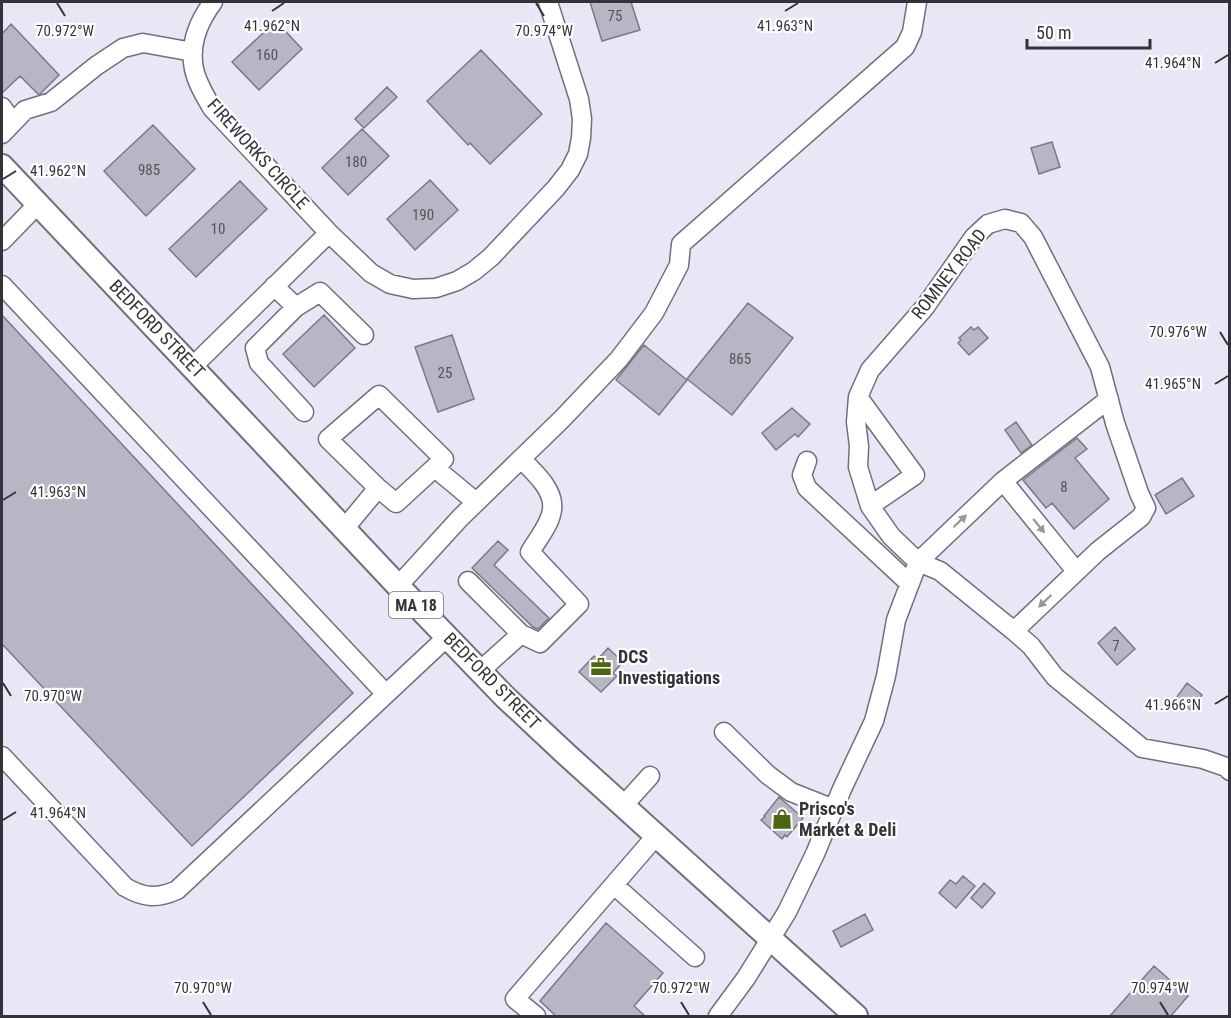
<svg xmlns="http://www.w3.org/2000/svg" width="1231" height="1018" font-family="'Roboto Condensed',sans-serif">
	<rect width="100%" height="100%" fill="#e7e7f6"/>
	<!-- building -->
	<path fill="#b6b6c4" stroke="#7a7987" stroke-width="1.5" d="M590 2H631L640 30 602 41Z
		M276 21 302 49 259 90 232 62Z
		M11 24 59 75 40 94H38L20 76 2 93V34Z
		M481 50 542 114 490 164 470 143 468 145 427 101Z
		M387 87 397 97 364 128 355 119Z
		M153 125 195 169 146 216 104 171Z
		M362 129 389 156 348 195 322 168Z
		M1052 142 1060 167 1039 174 1031 148Z
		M430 180 458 210 415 250 387 219Z
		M240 181 267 209 196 277 169 249Z
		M748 303 793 338 732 415 687 379Z
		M2 315 353 693 192 846 2 644Z
		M324 315 355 348 314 387 283 354Z
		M971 327 974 330 978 327 988 338 969 355 958 343 961 340 959 338Z
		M452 335 474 399 438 412 415 347Z
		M644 345 687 380 659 415 616 380Z
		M792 408 810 424 798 437 795 434 776 450 762 433Z
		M1016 422 1032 445 1021 453 1005 430Z
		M1077 438 1087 449 1075 458 1109 499 1074 529 1052 503 1046 508 1023 480Z
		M1182 478 1194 496 1166 514 1155 495Z
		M498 541 508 550 494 565 549 618 538 629 533 627 472 568Z
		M1115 627 1135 649 1117 665 1098 643Z
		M608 648 623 662 613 673 617 676 601 692 579 672 594 656 598 659Z
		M1187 683 1202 695 1191 710 1176 698Z
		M779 797 803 818 787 837 785 835 782 839 761 820 765 817 764 816Z
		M963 876 975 886 956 908 939 893 950 880 956 884Z
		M984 883 995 893 982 908 971 898Z
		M865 914 873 930 841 947 833 931Z
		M606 923 663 973 634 1006 646 1017H557L540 1001Z
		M1154 966 1188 996 1170 1017H1109Z"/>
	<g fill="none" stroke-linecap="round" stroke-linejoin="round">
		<!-- minor casing -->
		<g stroke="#70707d" stroke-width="21">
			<path id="minor" d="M213 2C199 21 189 45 194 69 197 83 205 96 212 108L329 233 371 273 390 284 413 289 436 288 457 281 474 271 491 257 556 188 570 170 578 154 581 138 582 119 579 99 548 2
				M2 107 8 116 10 125
				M2 134 25 110 51 102 96 66 123 48 143 43 193 52
				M2 241 38 204
				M2 285 385 693
				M274 286 296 307 255 348 259 363 304 412
				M296 307 320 292 364 335
				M192 367 329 233
				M858 397 915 475 870 506
				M807 461 802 475 807 488 909 583
				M435 468 476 502
				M1003 481 1076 571
				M344 529 378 488 328 439 379 395 444 459 396 503 378 488
				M468 581 521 634 480 671
				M398 586 460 518 562 419 619 359 654 313 679 265 681 244 905 47 912 32 917 2
				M1014 631 1098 551 1141 517 1146 508 1139 493 1115 423 1100 367 1033 237 1021 223 1005 219 988 224 974 237 925 307 870 370 858 397 856 422 859 446 858 467 870 506 891 536 918 562 940 571 1014 631 1031 646 1055 677 1142 748 1203 759 1226 767 1230 771
				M521 634 540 643 579 604 530 552C537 540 550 525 552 510 555 490 534 472 521 459
				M724 732 768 775 791 792 834 809
				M2 756 125 887C144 898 157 899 177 890L447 637
				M623 806 650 776
				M614 885 695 957
				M536 1016 515 999 656 836
				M718 1016 746 978 787 912 815 854 842 789 874 721 886 676 896 620 918 562 1003 481 1109 399"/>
		</g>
		<!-- major casing -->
		<g stroke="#70707d" stroke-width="26">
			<path id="major" d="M2 166 192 367 398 586 505 697 567 755 856 1016"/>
		</g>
		<!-- minor -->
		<use href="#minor" stroke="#fff" stroke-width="18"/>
		<!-- major -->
		<use href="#major" stroke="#fff" stroke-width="22"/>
	</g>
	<!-- one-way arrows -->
	<defs><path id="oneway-solid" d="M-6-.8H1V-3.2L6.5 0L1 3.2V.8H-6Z" transform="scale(1.5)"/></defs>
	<g fill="#9a999c">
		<use href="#oneway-solid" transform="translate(960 521) rotate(-44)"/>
		<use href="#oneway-solid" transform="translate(1039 526) rotate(51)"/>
		<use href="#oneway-solid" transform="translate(1045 601) rotate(136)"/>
	</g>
	<!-- ticks -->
	<path fill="none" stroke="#343339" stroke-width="2" d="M57 3 65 16M536 3 544 16M272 11 284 3M785 11 798 3M1215 63 1228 55M3 179 16 171M1220 332 1228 345M1215 384 1228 376M3 500 16 492M3 683 11 696M1215 704 1228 696M3 820 16 812M203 1002 211 1015M681 1002 689 1015M1160 1002 1168 1015"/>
	<!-- icons -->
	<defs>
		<g id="office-bare" transform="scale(1.62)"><path d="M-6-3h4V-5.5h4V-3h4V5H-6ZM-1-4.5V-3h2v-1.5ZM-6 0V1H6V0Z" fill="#4e6513" stroke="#fff" stroke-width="2.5" paint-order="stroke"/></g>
		<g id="shop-bare" transform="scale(1.62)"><path d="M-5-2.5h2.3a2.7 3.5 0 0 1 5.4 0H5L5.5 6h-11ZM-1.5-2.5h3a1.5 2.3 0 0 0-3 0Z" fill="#4e6513" stroke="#fff" stroke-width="2.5" paint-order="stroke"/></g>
	</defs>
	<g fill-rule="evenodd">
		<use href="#office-bare" x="601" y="667"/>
		<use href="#shop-bare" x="782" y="819"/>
	</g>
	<g text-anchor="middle" stroke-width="4.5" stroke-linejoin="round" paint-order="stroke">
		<!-- number labels -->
		<g font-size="15" fill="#54545c">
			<text x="615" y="21">75</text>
			<text x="267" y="60">160</text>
			<text x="356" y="167">180</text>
			<text x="149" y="175">985</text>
			<text x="423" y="220">190</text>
			<text x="218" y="234">10</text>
			<text x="740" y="364">865</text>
			<text x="445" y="378">25</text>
			<text x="1064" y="492">8</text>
			<text x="1116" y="651">7</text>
		</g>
		<!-- shield labels -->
		<rect fill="#fff" stroke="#717074" stroke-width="1.5" x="389" y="592" width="54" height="26" rx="4.5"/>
		<g font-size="16" font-weight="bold" fill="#343339">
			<text x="416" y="611">MA 18</text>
		</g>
		<!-- street labels -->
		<g font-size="18" fill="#343339" stroke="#fff">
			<text transform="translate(258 154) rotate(48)" y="6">FIREWORKS CIRCLE</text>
			<text transform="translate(949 274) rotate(-52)" y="6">ROMNEY ROAD</text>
			<text transform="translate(157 329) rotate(46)" y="6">BEDFORD STREET</text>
			<text transform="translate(492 681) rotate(45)" y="6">BEDFORD STREET</text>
		</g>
		<!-- poi labels -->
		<g font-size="18" font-weight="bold" fill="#343339" stroke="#fff" text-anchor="start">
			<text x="618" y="663">DCS<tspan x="618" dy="21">Investigations</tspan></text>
			<text x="799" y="815">Prisco's<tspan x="799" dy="21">Market &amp; Deli</tspan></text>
		</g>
	</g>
	<g font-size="15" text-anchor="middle" fill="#343339" stroke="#fff" stroke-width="4.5" stroke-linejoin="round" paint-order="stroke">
		<text x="272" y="31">41.962°N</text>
		<text x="785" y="31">41.963°N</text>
		<text x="65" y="36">70.972°W</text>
		<text x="544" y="36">70.974°W</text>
		<text x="1173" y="68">41.964°N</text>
		<text x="58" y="176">41.962°N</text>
		<text x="1178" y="337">70.976°W</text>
		<text x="1173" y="389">41.965°N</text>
		<text x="58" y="497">41.963°N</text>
		<text x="53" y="701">70.970°W</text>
		<text x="1173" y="710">41.966°N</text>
		<text x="58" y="818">41.964°N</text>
		<text x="203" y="993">70.970°W</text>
		<text x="681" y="993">70.972°W</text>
		<text x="1160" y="993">70.974°W</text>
	</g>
	<!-- border -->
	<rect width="1231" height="1018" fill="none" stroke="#343339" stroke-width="6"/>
	<!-- scale -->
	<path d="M1027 39v9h123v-9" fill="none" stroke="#343339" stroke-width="3"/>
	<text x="1036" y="39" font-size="18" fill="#343339" stroke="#ffffff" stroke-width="4.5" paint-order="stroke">50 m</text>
</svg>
